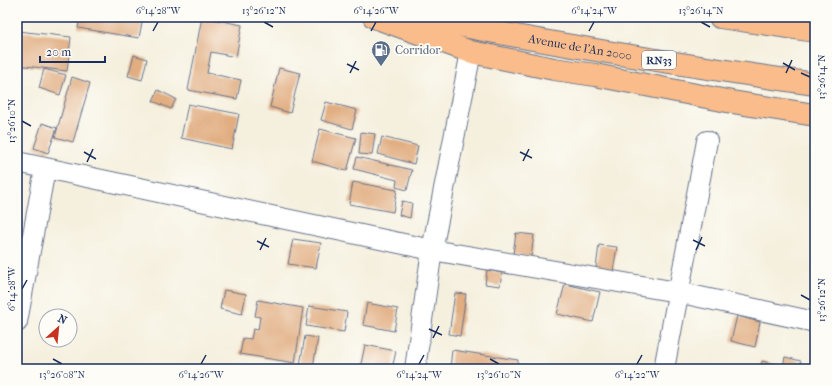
<svg xmlns="http://www.w3.org/2000/svg" width="832" height="386" font-family="'IM FELL French Canon',serif">
	<rect width="100%" height="100%" fill="#fdfcf7"/>
	<filter id="ink" filterUnits="userSpaceOnUse"><feTurbulence type="fractalNoise" baseFrequency=".025" numOctaves="2"/><feDisplacementMap in="SourceGraphic" scale="8" xChannelSelector="R" yChannelSelector="G"/><feConvolveMatrix kernelMatrix="1 2 1 2 8 2 1 2 1" color-interpolation-filters="sRGB"/></filter>
	<filter id="wash" filterUnits="userSpaceOnUse"><feTurbulence type="fractalNoise" baseFrequency=".012" numOctaves="4" result="noise"/><feDisplacementMap in="SourceGraphic" scale="16" xChannelSelector="R" yChannelSelector="G"/><feGaussianBlur stdDeviation="0.9" result="paint"/><feColorMatrix in="noise" values="0 0 0 0 0 0 0 0 0 0 0 0 0 0 0 0 0 1.4 0 .05"/><feComposite in="paint" operator="in"/></filter>
	<g filter="url(#wash)">
		<rect width="100%" height="100%" fill="#f5f0de"/>
		<g id="blocks">
			<!-- building -->
			<path fill="#e1ad81" d="M80 17H143L139 38 78 28Z
				M202 17 242 25 236 57 211 52 207 73 241 80 237 99 188 90Z
				M18 31 71 37 67 71 17 65Z
				M134 55 147 59 142 80 128 76Z
				M279 68 300 73 290 113 270 107Z
				M44 69 66 75 60 95 39 88Z
				M72 77 90 83 73 142 55 137Z
				M158 90 176 99 171 109 153 101Z
				M326 102 357 110 352 129 321 120Z
				M188 104 239 114 232 149 181 138Z
				M42 123 57 128 48 153 34 148Z
				M320 129 356 138 347 171 312 161Z
				M361 132 375 134 372 155 359 154Z
				M382 137 418 146 414 164 378 154Z
				M357 157 412 170 407 190 396 187 397 180 354 169Z
				M353 182 397 190 393 212 349 204Z
				M402 201 412 203 410 218 399 215Z
				M516 233 534 235 531 257 513 254Z
				M293 239 321 243 316 268 288 264Z
				M599 245 617 247 613 271 596 268Z
				M487 270 502 273 500 286 485 284Z
				M565 284 600 292 593 322 557 314Z
				M224 290 246 294 242 314 220 309Z
				M455 293 466 294 460 336 449 334Z
				M258 300 303 308 295 363 240 354 243 338 251 339 253 329 258 330 260 317 255 316Z
				M367 303 398 309 394 331 363 325Z
				M309 306 347 312 344 332 306 326Z
				M737 316 760 322 755 347 731 341Z
				M305 336 318 338 313 367 300 365Z
				M365 345 396 351 392 369H360Z
				M452 350 518 360 517 369H450Z
				M785 357 801 361 799 369H760L762 361 783 366Z"/>
		</g>
	</g>
	<g filter="url(#ink)">
		<use href="#blocks" fill-opacity="0" stroke="#67738b" stroke-width="1"/>
		<g fill="none" stroke-linecap="round" stroke-linejoin="round">
			<!-- street casing -->
			<g stroke="#67738b" stroke-width="22">
				<path id="street" d="M17 162 432 250 677 292 815 322
					M17 322 45 169
					M415 369 432 250 471 52
					M664 369 707 141"/>
			</g>
			<!-- primary casing -->
			<g stroke="#67738b" stroke-width="24">
				<g id="primary">
					<path id="s1" d="M418 17C549 44 682 65 815 84"/>
					<path d="M720 17 815 31"/>
				</g>
			</g>
			<!-- highway casing -->
			<g stroke="#67738b" stroke-width="24">
				<path id="highway" d="M374 17 471 52 554 69 595 75 732 102 815 115
					M791 17 815 28"/>
			</g>
			<!-- street -->
			<use href="#street" stroke="#fff" stroke-width="20"/>
			<!-- primary -->
			<use href="#primary" stroke="#f9bc8a" stroke-width="22"/>
			<!-- highway -->
			<use href="#highway" stroke="#f9bc8a" stroke-width="22"/>
		</g>
	</g>
	<!-- ticks -->
	<path fill="none" stroke="#1b2f5e" stroke-width="1.5" d="M264 22 273 27M701 22 710 27M153 31 158 22M371 31 376 22M589 31 594 22M783 63 795 70M347 64 359 70M350 73 356 61M786 73 792 60M801 73 810 77M22 121 31 126M84 152 96 159M520 152 532 158M523 161 529 149M87 162 93 149M693 240 705 246M257 241 269 247M260 250 266 238M696 250 702 237M22 289 27 280M801 295 810 300M429 329 442 335M433 338 439 326M53 359 62 364M490 359 499 364M201 364 206 355M419 364 424 355M637 364 642 355"/>
	<!-- icons -->
	<defs>
		<g id="fuel-pin" transform="scale(1)"><path d="M0 17L-7.5 6A9.5 9.5 0 1 1 7.5 6Z" fill="#5c6f8a" stroke="#fdfcf7"/><path d="M-5.5-6h7V0h2V4h1.3V-2.5L3-4.5l.8-.8L6-3V5H2.5V1h-1V6h-7ZM-4.2-4.7v3.2H.2V-4.7Z" fill="#fff"/></g>
	</defs>
	<g fill-rule="evenodd">
		<use href="#fuel-pin" x="381" y="50"/>
	</g>
	<g text-anchor="middle" stroke-width="4" stroke-linejoin="round" paint-order="stroke">
		<!-- shield labels -->
		<rect fill="#fdfcf7" stroke="#5f6c8c" stroke-width="1" x="642" y="51" width="34" height="18" rx="3"/>
		<g font-size="11" font-weight="bold" fill="#1b2f5e">
			<text x="659" y="64">RN33</text>
		</g>
		<!-- street labels -->
		<g font-size="12" fill="#1b2f5e" stroke="#fdfcf7">
			<text dy="4" stroke="none"><textPath href="#s1" startOffset="165">Avenue de l'An 2000</textPath></text>
		</g>
		<!-- service labels -->
		<g font-size="12" fill="#4e5e75" stroke="#fdfcf7" text-anchor="start">
			<text x="395" y="54">Corridor</text>
		</g>
	</g>
	<!-- margin -->
	<rect width="832" height="386" fill="none" stroke="#fdfcf7" stroke-width="44"/>
	<!-- north arrow -->
	<g transform="translate(58 328) rotate(27)"><circle r="19" fill="#fdfcf7" stroke="#a3aaba"/>
	<path d="M0-3L7 15L0 10L-7 15Z" fill="#c8321e"/>
	<text y="-6" font-size="11" font-weight="bold" text-anchor="middle" fill="#1b2f5e">N</text>
	</g>
	<!-- scale -->
	<path d="M40 56v6h65v-6" fill="none" stroke="#1b2f5e" stroke-width="2"/>
	<text x="46" y="56" font-size="12" fill="#1b2f5e" stroke="#fdfcf7" stroke-width="3" paint-order="stroke">20 m</text>
	<rect x="22" y="22" width="788" height="342" fill="none" stroke="#1b2f5e" stroke-width="1.5"/>
	<g font-size="10" text-anchor="middle" fill="#1b2f5e">
		<text x="158" y="14">6°14'28"W</text>
		<text x="264" y="14">13°26'12"N</text>
		<text x="376" y="14">6°14'26"W</text>
		<text x="594" y="14">6°14'24"W</text>
		<text x="701" y="14">13°26'14"N</text>
		<text transform="translate(821 77) rotate(-90)" y="4">13°26'14"N</text>
		<text transform="translate(11 121) rotate(-90)" y="4">13°26'10"N</text>
		<text transform="translate(11 289) rotate(-90)" y="4">6°14'28"W</text>
		<text transform="translate(821 300) rotate(-90)" y="4">13°26'12"N</text>
		<text x="62" y="378">13°26'08"N</text>
		<text x="201" y="378">6°14'26"W</text>
		<text x="419" y="378">6°14'24"W</text>
		<text x="499" y="378">13°26'10"N</text>
		<text x="637" y="378">6°14'22"W</text>
	</g>
</svg>
